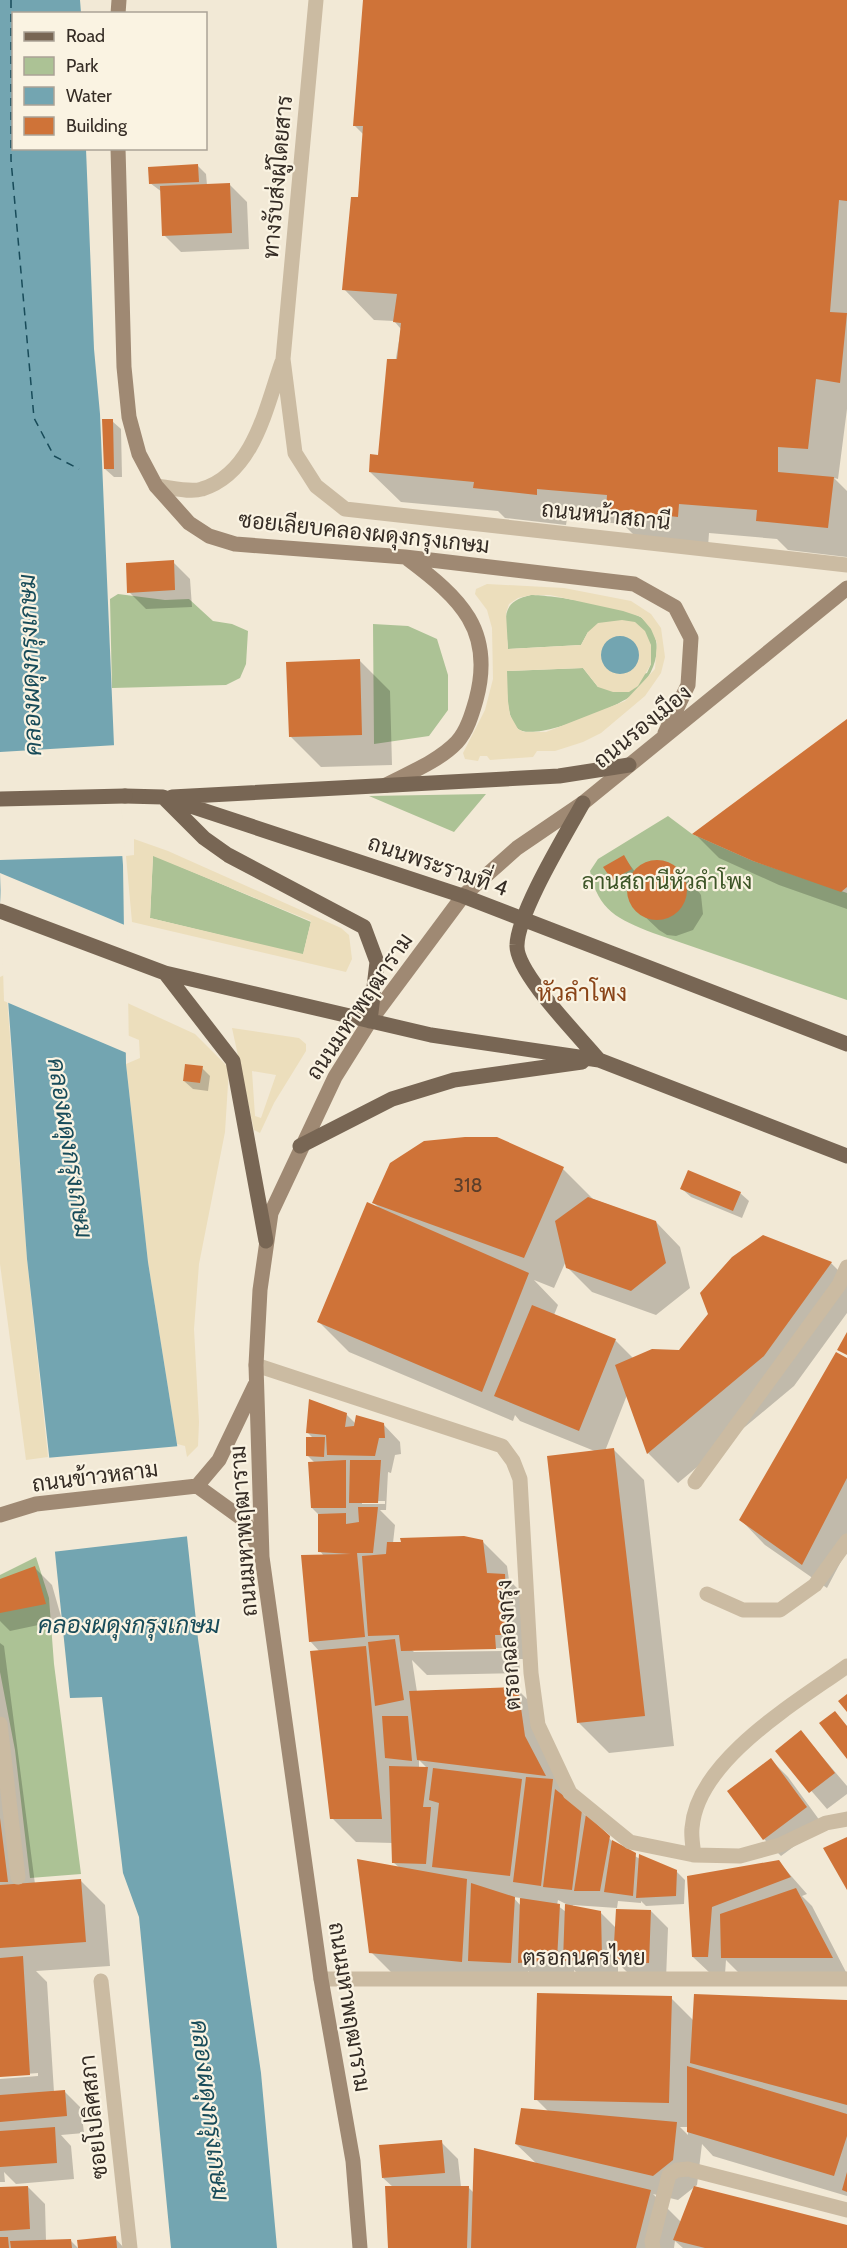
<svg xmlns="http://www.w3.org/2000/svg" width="847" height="2248" font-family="Cabin,Sarabun,sans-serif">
	<rect width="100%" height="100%" fill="#f2e9d6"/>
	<!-- green -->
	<path fill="#acc295" d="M118 594 165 600 189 599 213 621 232 624 248 631 246 664 240 678 226 685 112 688 110 599Z
		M531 595C551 595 628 607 642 618 668 639 656 674 635 693 621 706 532 744 517 728 505 713 507 689 507 671L583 668 598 687 647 673 651 664V645L588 632 581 645 508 649C506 621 498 602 531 595Z
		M373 624 408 626 437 639 448 675V710L429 736 374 744Z
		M486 794 454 832 369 796Z
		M668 816 692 834 753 861 847 893V1000L653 933C618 919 598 911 590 871L598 859Z
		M153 855 311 922 303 955 150 918Z
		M36 1557 49 1598 54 1664 81 1874 30 1878 15 1750 0 1672V1575Z"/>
	<!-- plaza -->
	<path fill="#ecdebc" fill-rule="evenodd" d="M487 584 564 588 631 601 651 614 661 628 665 657 661 673 645 696 601 733 583 742 555 751H537L533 757 490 760 487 756H480L478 761 465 759 463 753 485 710 493 679 492 628 487 610 475 594 476 589ZM531 595H550L623 611 641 617 651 629 657 643 655 669 625 701 546 732H524L518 729 510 715 508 701 507 671 583 668 598 687 613 692H629L638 686 651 664V645L645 631 635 622 622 620 598 623 588 632 581 645 508 649 506 613 509 604 518 598Z
		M134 839 168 851 341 928 349 935 352 959 346 972 132 922 126 856 134 855ZM153 856 311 921 303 954 150 918Z
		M21 967 51 968 195 1034 229 1068 225 1132 199 1264 194 1329 199 1422 198 1446 187 1457 185 1446 177 1444 148 1262 126 1064 140 1058 139 1040 18 989 7 998 27 1259 48 1457 26 1460 0 1264V977ZM185 1064 202 1066 200 1083 183 1081Z
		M232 1028 299 1038 306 1044V1051L274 1103 260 1133 254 1130ZM252 1071 276 1075 261 1118 255 1116Z"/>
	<!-- water -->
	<path fill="#73a5b1" d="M0 0H80L81 13 14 14V148L86 149 94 349 100 414 114 745 123 865 126 1064 148 1262 177 1444 198 1639 261 2073 277 2248H171L139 1917 123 1873 102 1697 70 1698 47 1475 50 1464 27 1259 0 890Z
		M601 655a19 19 0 1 1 38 0a19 19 0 1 1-38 0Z"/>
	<!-- pier -->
	<path fill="#f2e9d6" d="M117 745 125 856 0 860V752Z
		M0 873 127 926 129 1054 4 1001Z
		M180 1446 190 1536 52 1552 44 1476 46 1458Z"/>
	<!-- shadow -->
	<path fill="#0003" fill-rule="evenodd" d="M365 0H847V409L838 479 834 478 847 491V557L788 550 777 539 709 533 708 547 638 539 623 524 567 519 566 525 505 518 498 511 401 502 370 472 379 456 401 329 394 321 374 320 344 289 359 199 364 135 354 125Z
		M198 166 206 174 207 185 229 184 247 202 249 249 181 252 164 235 162 192 150 183Z
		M112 421 121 429 122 477H114L105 469Z
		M173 562 190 579 192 607 146 609 129 592Z
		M360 661 390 691 392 765 321 767 291 737Z
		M847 721V909L779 885 719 858 695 834Z
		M623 856 636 873 643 865 661 861 678 870 696 888 701 895 703 914 693 930 676 936 667 935 659 930 641 913 630 897 631 882 621 887 613 879Z
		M202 1068 210 1076 208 1091 193 1089 184 1081Z
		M563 1169 593 1199 656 1222 680 1247 690 1288 656 1315 592 1292 567 1267 566 1261 554 1288 534 1280 558 1305 554 1315 615 1340 634 1359 680 1352 831 1263 847 1279V1313L794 1386 678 1483 648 1453 627 1395 605 1451 614 1450 644 1480 674 1746 609 1753 579 1723 597 1452 520 1421 515 1415 513 1421 349 1352 319 1322 380 1209 374 1203Z
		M682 1189 740 1193 749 1201 742 1218 691 1197Z
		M847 1360V1550L827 1588 765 1545 741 1520Z
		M346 1414 356 1424H383L400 1442 401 1454 395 1455 391 1473 388 1472 386 1510H380L395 1525 393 1543 482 1541 507 1566 509 1580 529 1600 532 1659H519L520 1673 427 1675 412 1660 417 1692 517 1689 541 1713 549 1762 581 1811 616 1845 640 1859 676 1871 685 1880 684 1904 646 1906 641 1901V1903L618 1901 617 1908 573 1905 572 1907 600 1912 617 1929 651 1911 668 1928 666 1979 632 1977 618 1963V1976L582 1977 574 1970V1977L537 1979 528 1971V1980L395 1976 371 1952 400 1868 394 1863 393 1843 356 1842 332 1818 320 1652 310 1641 324 1556 320 1551V1516L312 1508 315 1463 308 1456 314 1439 307 1432ZM362 1501H385V1504H362ZM504 1648V1651L414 1652 411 1649ZM419 1760 427 1768H419ZM513 1897 521 1898V1906ZM558 1900 566 1904V1912L557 1905Z
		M35 1568 52 1585 62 1620 10 1631 0 1621V1581Z
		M0 1643 4 1646 35 1884 80 1880 105 1905 110 1966 36 1971 47 1982 54 2092 64 2091 81 2108 84 2133 61 2135 71 2146 74 2179 16 2184 4 2172 5 2182H0V2079L38 2076V2073L0 2076Z
		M801 1732 847 1786V1794L827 1809 777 1751Z
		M771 1760 788 1777 823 1825 781 1856 764 1839Z
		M778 1861 807 1894 802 1896 812 1906 847 1974H740L726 1960 725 1974H711L693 1957 689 1877Z
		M671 1998 694 2021 847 2002V2196L713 2156 702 2144 697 2185 678 2200 653 2194 681 2222 847 2227V2248H683L675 2241 674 2248H390L393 2187 383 2178 441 2142 458 2159 461 2187H468L474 2193 537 2164 516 2144 549 2112 536 2099ZM680 2127H688V2135Z
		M28 2187 45 2204 46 2241 70 2240 78 2248H0V2189Z
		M115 2238 124 2248H80Z"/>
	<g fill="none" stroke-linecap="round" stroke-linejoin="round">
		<!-- ferry -->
		<path stroke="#184b59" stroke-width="1.5" stroke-dasharray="8 6" stroke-linecap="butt" d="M11 0V160L34 418 54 456 79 469"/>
	</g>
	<!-- building -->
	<path fill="#cf7338" d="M363 0H847V201L839 200 830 312 847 313 840 383 816 379 808 449 778 447V472L834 477 828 528 756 521 757 510 679 504 678 517 606 509 607 495 537 489V495L473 488 474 482 369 472 370 454 378 455 387 359H397L401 323 393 322 397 294 342 290 351 197H358L363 126H353Z
		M198 164 199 182 149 184 148 167Z
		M230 183 232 233 162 236 160 186Z
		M102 419H113L114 469H104Z
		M174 560 175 590 127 593 126 563Z
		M360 659 362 735 289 737 286 662Z
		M847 719V887L841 892 753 861 692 834Z
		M624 855 632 869 612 880 603 867Z
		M627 890a30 30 0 1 1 60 0a30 30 0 1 1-60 0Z
		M185 1064 203 1066 200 1083 183 1081Z
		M465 1137H497L564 1167 524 1258 372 1203 390 1163 424 1141Z
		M688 1170 741 1192 733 1211 680 1189Z
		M588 1197 656 1221 666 1263 631 1291 566 1268 555 1221Z
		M367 1202 529 1273 482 1392 317 1322Z
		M763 1235 832 1262 764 1356 647 1454 615 1365 652 1349 679 1350 708 1314 700 1293 732 1257Z
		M532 1305 616 1339 579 1431 494 1396Z
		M847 1332V1355L837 1350Z
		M836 1352 847 1358V1478L802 1565 739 1520Z
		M309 1399 347 1413 345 1427 354 1426 356 1415 384 1423 385 1438H379L375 1456 327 1455 326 1435 306 1433Z
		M306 1437H325L324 1457 306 1456Z
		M614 1448 645 1716 577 1723 547 1456Z
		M346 1460V1508H311L308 1462Z
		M350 1460H381L378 1503H349Z
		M358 1507H378L373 1553H357L365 1637 309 1642 301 1555 351 1554 318 1552V1514L346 1513V1524L359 1522Z
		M464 1536 483 1540 487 1573 505 1574 508 1635H495L496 1649 401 1651 399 1635 368 1636 362 1556 386 1554 387 1542H401L400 1538Z
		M35 1566 46 1604 0 1613V1579Z
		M395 1639 404 1700 375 1706 368 1642Z
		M366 1646 382 1819H330L310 1651Z
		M518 1687 525 1736 546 1776 417 1760 409 1691Z
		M847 1694V1712L838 1701Z
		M835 1711 847 1726V1759L819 1723Z
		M382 1716H408L412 1761 385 1758Z
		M801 1730 835 1773 809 1793 775 1751Z
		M771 1758 807 1807 763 1840 727 1791Z
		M389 1766 428 1767 423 1807H431L426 1864 392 1863Z
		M433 1768 522 1779 510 1876 432 1867 439 1803 429 1800Z
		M526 1777 553 1779 541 1886 513 1882Z
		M555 1789 582 1810 572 1890 543 1887Z
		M586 1814 610 1836 600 1891H574Z
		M0 1818 8 1882H0Z
		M847 1837V1890L823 1848Z
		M612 1840 636 1853 633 1896 604 1892Z
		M639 1854 677 1870 676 1896 636 1898Z
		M357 1859 467 1879 462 1962 369 1953Z
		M779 1860 791 1877 712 1907 708 1957H692L687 1876Z
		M81 1879 86 1942 0 1948V1885Z
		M471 1883 515 1897 511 1963 468 1961Z
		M796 1888 833 1958H721L720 1914Z
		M520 1898 560 1904 557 1960 518 1963Z
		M565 1904 601 1911 602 1959 563 1961Z
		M616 1909 651 1910 649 1963 613 1961Z
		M23 1956 30 2075 0 2077V1958Z
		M537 1993 672 1996 669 2103 534 2100Z
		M694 1994 847 2000V2105L690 2063Z
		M687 2066 847 2114V2136L834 2176 687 2132Z
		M65 2090 67 2116 0 2122V2095Z
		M521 2108 677 2122 673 2160 653 2176 515 2144Z
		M55 2127 57 2163 0 2167V2131Z
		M442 2140 445 2173 382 2178 379 2145Z
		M474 2148 651 2190 636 2248H471Z
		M847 2172V2192L842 2190Z
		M28 2186 30 2229 0 2231V2187Z
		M385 2186H469L467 2248H388Z
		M694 2186 847 2225V2248H705L673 2240Z
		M116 2236 117 2248H78L77 2240Z
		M0 2237H8L9 2248H0Z
		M71 2239 72 2248H11L10 2241Z"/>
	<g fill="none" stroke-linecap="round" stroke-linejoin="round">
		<!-- lane -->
		<path stroke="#cbbba2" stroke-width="15" d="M316 0 283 359 295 453 316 486 345 509 847 565
			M156 486C169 487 190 493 202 489 254 473 266 407 282 362
			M695 1482 839 1285 847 1267
			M707 1594 743 1610H780L815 1585 847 1541"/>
		<!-- street -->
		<path stroke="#cbbba2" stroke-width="15" d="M256 1365 502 1446 513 1461 520 1479 531 1673 538 1725 570 1793 630 1842 694 1855 740 1856 780 1845 826 1823 847 1819
			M0 1724 18 1877
			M694 1855C693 1847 691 1837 692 1828 697 1760 797 1702 847 1666
			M321 1979H847
			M101 1981 130 2248
			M653 2248 652 2241 669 2175 677 2170 688 2169 847 2210"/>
		<!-- secondary -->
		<path stroke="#9f8973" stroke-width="15" d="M118 14 119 0
			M118 148 124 367 129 417 139 454 156 486 189 523 209 536 235 544 405 557 634 584 675 607 691 638 688 685 665 733
			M386 785C409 773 439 761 457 742 467 731 472 714 476 700 495 630 460 598 408 559
			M197 1486 219 1460 255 1385
			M197 1486 244 1520 260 1551
			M0 1515 36 1504 197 1486
			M360 2248 353 2161 321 1979 262 1557 256 1365 260 1290 271 1213 335 1077 370 1021 463 896 517 848 583 803 847 588"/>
		<!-- primary -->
		<path stroke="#786654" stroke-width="15" d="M125 796 163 797 463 896 847 1044
			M172 797 559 776 629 765
			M165 799 204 838 228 855 364 927 377 962 370 1021
			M583 803C566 834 518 912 517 945 515 972 581 1038 599 1060
			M0 911 165 973 431 1035 599 1060 847 1156
			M165 973 233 1061 266 1241
			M300 1146 392 1099 454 1080 582 1062"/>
		<!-- primary-bridge -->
		<path stroke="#786654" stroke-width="15" d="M0 799 125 796"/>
	</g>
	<g text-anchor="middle" stroke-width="4.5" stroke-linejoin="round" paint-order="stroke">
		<!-- number labels -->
		<g font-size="20" fill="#5c3e2a">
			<text x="468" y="1192">318</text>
		</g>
		<!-- street labels -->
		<g font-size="22" fill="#352c25" stroke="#faf3e2">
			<text transform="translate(277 177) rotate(-85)" y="8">ทางรับส่งผู้โดยสาร</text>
			<text transform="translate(606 515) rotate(6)" y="8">ถนนหน้าสถานี</text>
			<text transform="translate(364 532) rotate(6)" y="8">ซอยเลียบคลองผดุงกรุงเกษม</text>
			<text transform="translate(642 726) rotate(-39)" y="8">ถนนรองเมือง</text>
			<text transform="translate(438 865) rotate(19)" y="8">ถนนพระรามที่ 4</text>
			<text transform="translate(359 1006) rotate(-56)" y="8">ถนนมหาพฤฒาราม</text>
			<text transform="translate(95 1476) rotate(-7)" y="8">ถนนข้าวหลาม</text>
			<text transform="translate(243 1531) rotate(-94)" y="8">ถนนมหาพฤฒาราม</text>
			<text transform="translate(508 1645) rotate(-94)" y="8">ตรอกฉลองกรุง</text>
			<text x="584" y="1965">ตรอกนครไทย</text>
			<text transform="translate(350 2007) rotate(81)" y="8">ถนนมหาพฤฒาราม</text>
			<text transform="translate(93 2117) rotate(-96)" y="8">ซอยโปลิศสภา</text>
		</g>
		<!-- park labels -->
		<g font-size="22" fill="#3d5527" stroke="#faf3e2">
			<text x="667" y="889">ลานสถานีหัวลำโพง</text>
		</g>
		<!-- water labels -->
		<g font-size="24" font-style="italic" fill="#184b59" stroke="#faf3e2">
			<text transform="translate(30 665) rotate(-92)" y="8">คลองผดุงกรุงเกษม</text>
			<text transform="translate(70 1148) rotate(81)" y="8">คลองผดุงกรุงเกษม</text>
			<text x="129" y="1633">คลองผดุงกรุงเกษม</text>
			<text transform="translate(210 2110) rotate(83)" y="8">คลองผดุงกรุงเกษม</text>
		</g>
		<!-- neighbourhood labels -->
		<g font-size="24" fill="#894418" stroke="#faf3e2">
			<text x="582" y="1001">หัวลำโพง</text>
		</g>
	</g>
	<!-- legend -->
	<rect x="12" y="12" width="195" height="138" fill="#faf3e2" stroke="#aba396" stroke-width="1.5"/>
	<rect x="24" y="32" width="30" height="9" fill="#786654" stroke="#aba396" stroke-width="1.5"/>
	<text x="66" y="42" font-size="18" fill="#352c25">Road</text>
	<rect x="24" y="57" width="30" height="18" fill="#acc295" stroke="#aba396" stroke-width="1.5"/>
	<text x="66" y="72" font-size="18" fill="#352c25">Park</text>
	<rect x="24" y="87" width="30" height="18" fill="#73a5b1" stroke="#aba396" stroke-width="1.5"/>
	<text x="66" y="102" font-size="18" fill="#352c25">Water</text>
	<rect x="24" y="117" width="30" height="18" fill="#cf7338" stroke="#aba396" stroke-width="1.5"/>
	<text x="66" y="132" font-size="18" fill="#352c25">Building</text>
</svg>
